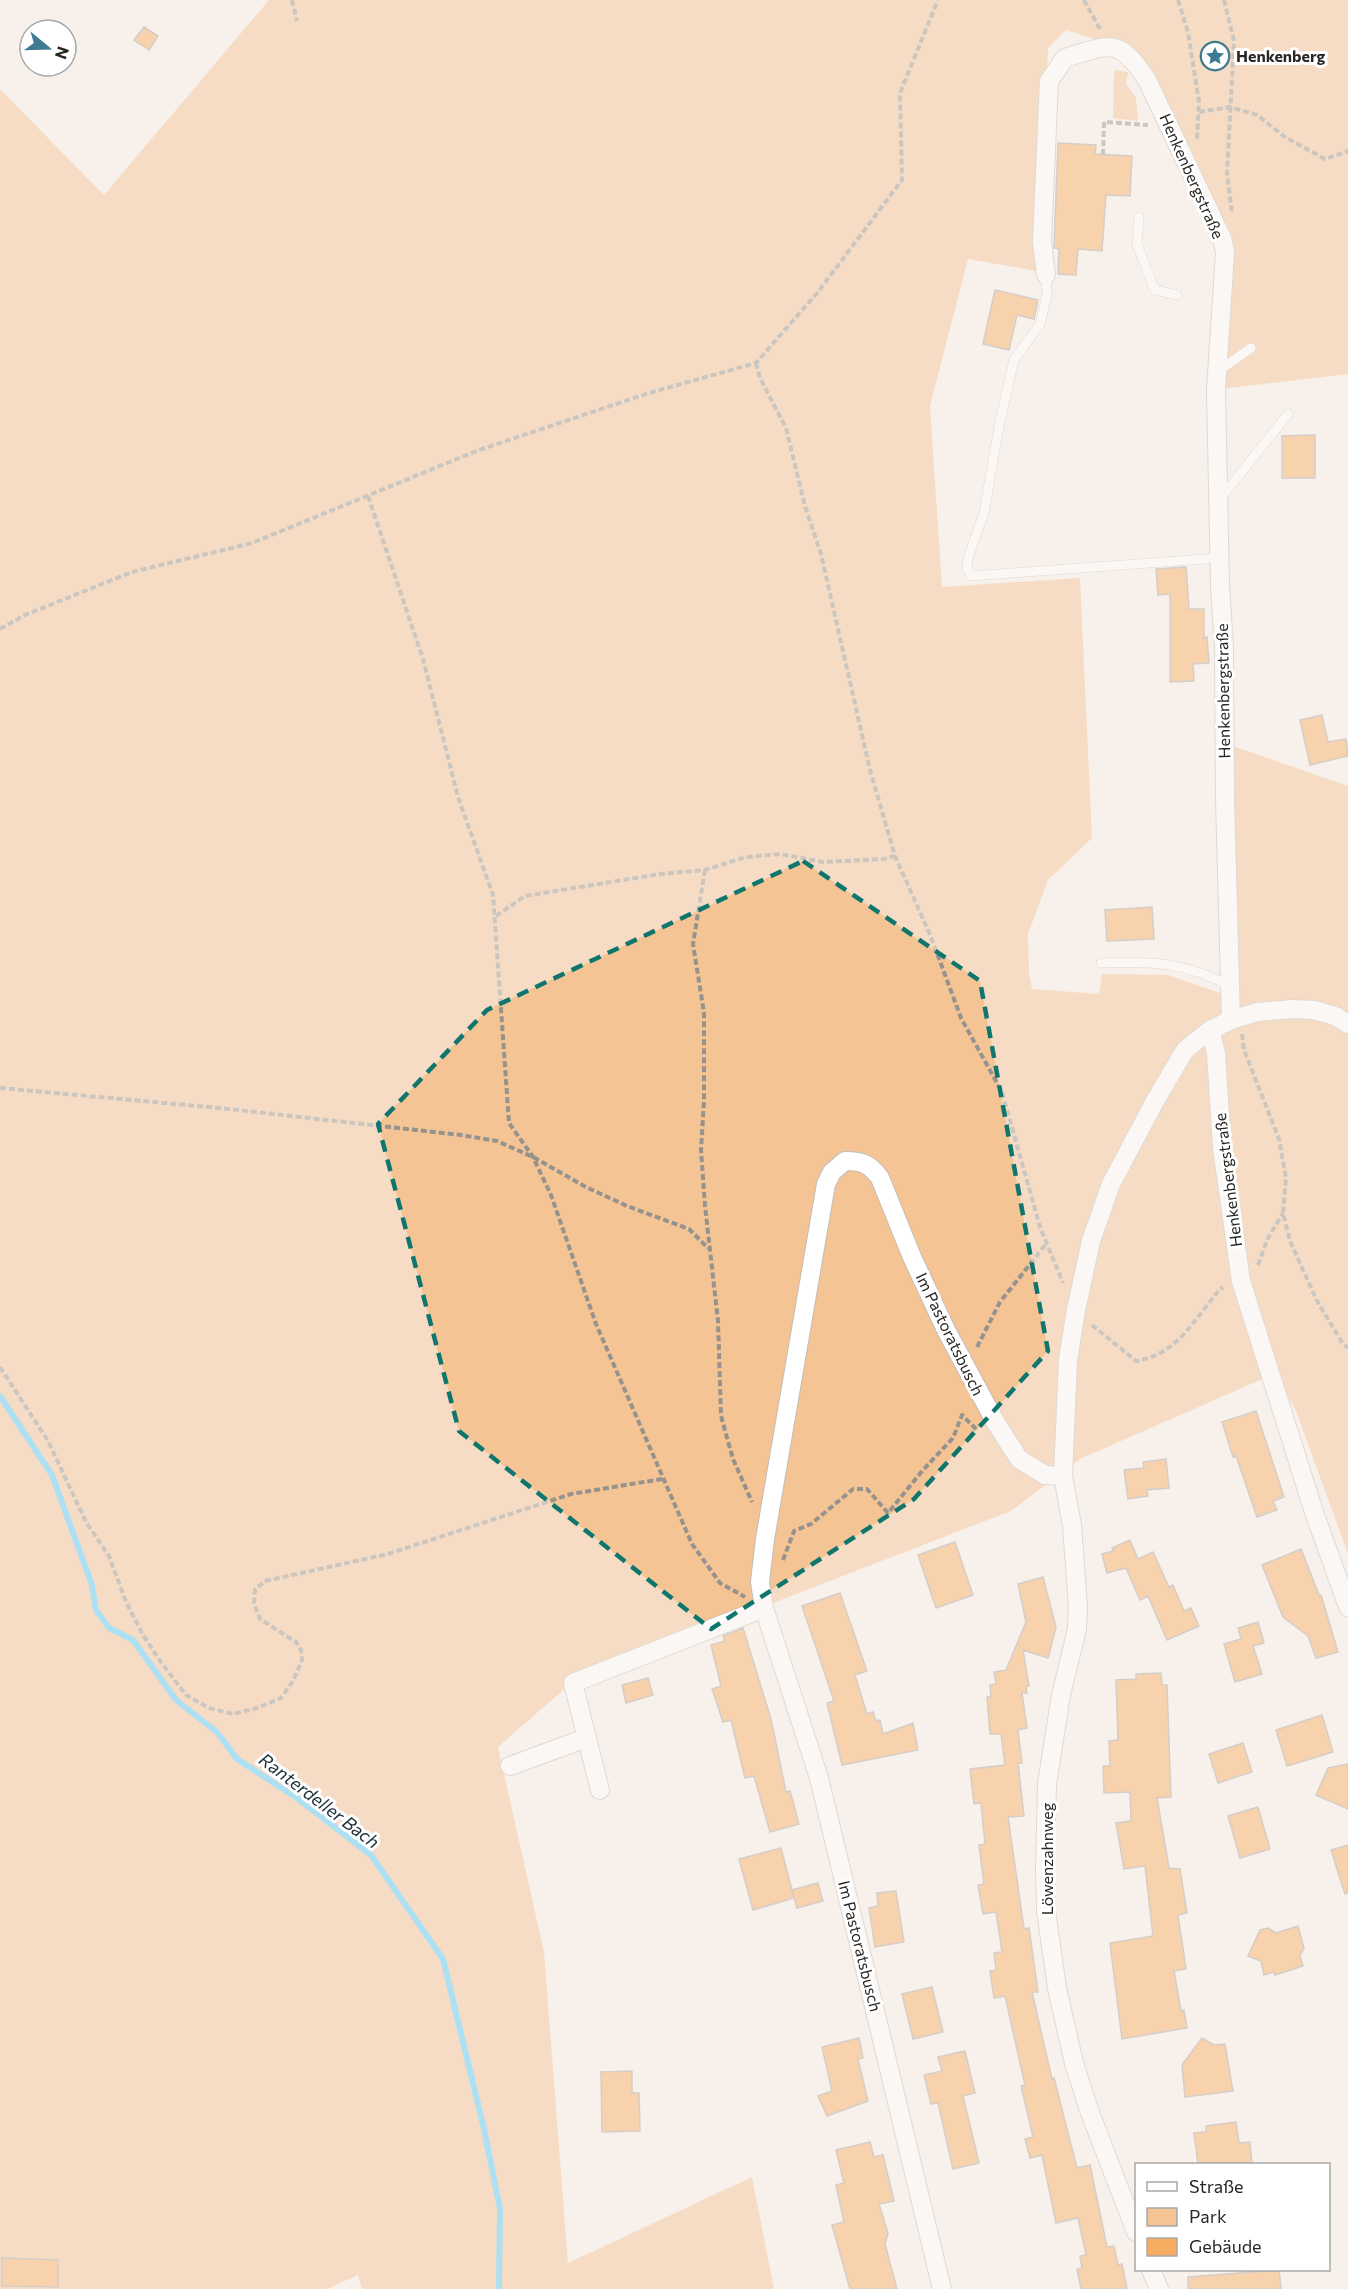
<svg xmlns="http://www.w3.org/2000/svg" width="1348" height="2289" font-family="Commissioner,sans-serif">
	<rect width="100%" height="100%" fill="#f8f1eb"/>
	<!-- green -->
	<path fill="#f4c495" d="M269 0H1348V374L1220 389 1228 276 1200 195 1139 53 1066 30 1048 48 1036 271 968 259 930 406 942 587 1080 578 1092 838 1048 880 1028 934 1029 973 1032 989 1099 994 1102 974 1168 975 1240 1000 1230 745 1348 786V1554L1296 1411 1276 1373 1080 1459 1011 1511 576 1679 498 1747 544 1952 568 2263 752 2177 774 2289H362L358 2275 327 2289H0V89L104 195Z
		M1114 70 1128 72 1126 84 1136 98 1138 121 1113 118Z"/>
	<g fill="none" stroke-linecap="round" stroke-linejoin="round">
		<!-- stream -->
		<path stroke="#51cdfa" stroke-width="6" d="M0 1396 52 1475 92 1585 96 1610 109 1628 133 1640 176 1700 217 1732 237 1759 297 1798 371 1855 443 1959 484 2129 500 2209 499 2289"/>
	</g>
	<!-- building -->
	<path fill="#f6ad62" stroke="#aba49e" stroke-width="1.5" d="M144 27 158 36 149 50 134 40Z
		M1058 143 1096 145 1095 154 1132 156 1130 196 1106 195 1102 251 1078 249 1076 275 1058 274 1059 249 1054 248Z
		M995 290 1038 300 1034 319 1017 315 1009 350 983 344Z
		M1315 435V478H1282V436Z
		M1186 567 1189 609H1204V638L1207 637 1209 663 1193 664 1194 681 1170 682V594L1158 595 1156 569Z
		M1322 715 1328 742 1346 739 1348 756 1310 765 1300 720Z
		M1152 907 1154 939 1107 941 1105 910Z
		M1256 1411 1284 1497 1273 1501 1277 1510 1257 1517 1236 1456 1233 1457 1222 1422Z
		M1166 1459 1169 1488 1147 1490 1148 1496 1128 1499 1124 1470 1144 1468 1143 1462Z
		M1130 1540 1138 1559 1153 1552 1169 1587 1173 1585 1184 1611 1191 1608 1199 1626 1167 1640 1148 1596 1140 1600 1126 1568 1107 1573 1102 1554 1113 1551 1112 1548Z
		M955 1542 973 1595 936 1608 918 1555Z
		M1301 1549 1319 1595H1321L1338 1652 1316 1658 1308 1636 1283 1617 1262 1565Z
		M1043 1577 1056 1627 1048 1658 1023 1650 1029 1686 1026 1687 1027 1693H1022L1027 1728 1018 1730 1022 1763H1018L1024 1816 1008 1817 1024 1929 1029 1928 1038 1992H1032L1052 2079 1054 2078 1077 2168 1090 2165 1107 2247 1114 2246 1118 2265 1122 2264 1127 2289H1081L1077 2269 1082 2268 1080 2256 1086 2255 1078 2218 1056 2223 1042 2155 1030 2158 1025 2139 1033 2137 1021 2086 1025 2085 1005 1996 994 1998 990 1971 996 1970 994 1953 1002 1952 996 1912 983 1914 978 1885 984 1884 979 1845 985 1844 981 1803 974 1804 970 1769 1005 1765 1001 1734H990L987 1697H991L990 1685 996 1684 994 1672 1006 1670 1026 1622 1018 1584Z
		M840 1593 867 1671 855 1675 867 1714 873 1712 876 1721 880 1720 883 1734 913 1723 918 1750 842 1765 827 1703 834 1701 802 1606Z
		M1258 1622 1264 1643 1253 1646 1262 1674 1235 1682 1224 1644 1241 1639 1238 1628Z
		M743 1628 771 1719 786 1792 790 1791 799 1824 770 1832 754 1776 745 1778 731 1720 723 1722 712 1689 721 1686 711 1645 725 1641 723 1636Z
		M1161 1673 1162 1685H1167L1171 1797 1157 1798 1169 1868 1180 1869 1187 1913 1178 1915 1186 1969 1174 1971 1181 2011 1184 2010 1187 2028 1122 2039 1110 1943 1153 1936 1145 1866 1124 1869 1116 1823 1131 1821 1130 1792 1104 1793 1103 1766H1110L1109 1741 1118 1740 1116 1680 1136 1679V1674Z
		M648 1678 653 1695 626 1703 622 1685Z
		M1322 1715 1333 1752 1287 1766 1276 1730Z
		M1243 1743 1252 1772 1218 1783 1209 1754Z
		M1348 1764V1809L1316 1795 1328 1768Z
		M1258 1807 1270 1849 1240 1858 1228 1816Z
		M1348 1845V1893L1345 1894 1331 1850Z
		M781 1848 794 1898 753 1910 739 1859Z
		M818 1883 823 1901 797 1908 792 1890Z
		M896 1891 904 1942 875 1947 869 1908 878 1906 877 1893Z
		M1298 1926 1304 1948 1300 1956 1303 1966 1275 1975 1274 1972 1264 1975 1261 1961 1248 1956 1260 1930 1268 1928 1276 1933Z
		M932 1987 943 2032 913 2039 902 1994Z
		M859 2038 863 2058 858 2059 868 2101 827 2116 818 2096 832 2091 822 2047Z
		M1202 2038 1214 2045 1225 2044 1233 2091 1185 2097 1182 2065Z
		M965 2051 975 2093 963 2096 979 2163 953 2169 938 2103 931 2104 924 2075 942 2071 938 2057Z
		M632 2071V2093H639L640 2131 602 2132 601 2072Z
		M1236 2122 1239 2143 1250 2142 1252 2164H1198L1194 2133 1206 2132V2126Z
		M870 2142 874 2157 883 2155 894 2201 879 2204 888 2233 885 2244 897 2289H850L832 2225 844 2222 836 2185 844 2183 836 2150Z
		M2 2258 58 2260V2287L2 2286Z
		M1279 2270 1281 2289H1188V2277Z"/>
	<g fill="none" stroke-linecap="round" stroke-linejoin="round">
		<!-- service casing -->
		<g stroke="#c3bdb6" stroke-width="10">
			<path id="service" d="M1139 217 1137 244 1155 290 1177 295
				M1046 275 1047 295 1040 324 1014 360 999 426 984 513 968 558 967 568 971 576 1219 558
				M1217 372 1251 348
				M1220 499 1288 414
				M1101 963C1151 961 1185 962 1230 986"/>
		</g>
		<!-- minor casing -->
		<g stroke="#c3bdb6" stroke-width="20">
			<path id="minor" d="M1046 275 1042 241 1049 81 1065 58C1111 44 1119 37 1147 80L1222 238 1225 252 1216 390 1220 585 1224 648 1225 798 1231 1020
				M1210 1030 1216 1053 1222 1148 1241 1281 1314 1512 1348 1607
				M510 1766 586 1738
				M600 1790 573 1683 764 1608
				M1136 2232 1089 2110 1074 2063 1057 1988 1046 1911 1045 1869 1047 1784 1061 1695 1077 1629 1078 1607 1072 1525 1063 1476 1068 1360 1076 1310 1091 1241 1111 1184 1155 1101 1185 1050 1210 1030 1231 1020 1257 1012 1293 1009 1314 1010 1335 1016 1348 1024
				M1151 2270 1159 2289
				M942 2289 819 1778 764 1608 760 1582 765 1539 826 1184 832 1172 845 1161C862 1161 870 1164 880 1178L912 1257 946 1330 996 1423 1019 1459 1045 1475 1063 1476"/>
		</g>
		<!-- path -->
		<path stroke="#96928d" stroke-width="4" stroke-dasharray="6 3" stroke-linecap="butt" d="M292 0 297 21
			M1084 0 1101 31
			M1178 0 1188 32 1199 102 1197 140
			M1224 0 1234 41 1227 173 1232 214
			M1199 112 1230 107 1257 115 1285 137 1325 159 1348 151
			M1103 155 1104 122 1148 125
			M756 363 760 378 786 428 805 506 821 554 870 770 895 856 931 937 961 1018 1002 1092 1040 1227 1063 1283
			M368 496 423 659 458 797 493 895 509 1123 533 1157 551 1195 596 1324 692 1544 720 1583 745 1597
			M0 629 25 615 132 572 252 543 479 450 649 393 756 363 818 292 902 180 900 93 938 0
			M705 870 693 944 704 1013V1101L701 1150 705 1206 718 1321 721 1416 733 1459 752 1502
			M496 916 525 896 660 874 705 870 746 857 780 854 823 862 884 859 895 856
			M1242 1034 1244 1050 1279 1139 1286 1178 1283 1213 1290 1241 1317 1301 1343 1344 1348 1348
			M0 1088 220 1108 461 1135 497 1141 533 1157 586 1187 627 1206 689 1229 708 1248
			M1258 1265 1268 1238 1283 1213
			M1092 1325 1136 1361C1172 1355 1187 1331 1208 1304 1213 1298 1217 1291 1223 1287
			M977 1347 1000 1302 1046 1244
			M0 1367 48 1441 86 1522 109 1556 126 1602 143 1635 160 1661 186 1695 209 1708 233 1714 257 1708 281 1698 293 1681 302 1660 301 1650 296 1642 260 1619 254 1603 255 1590 265 1581 388 1554 571 1494 662 1479
			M783 1560 794 1531 811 1524 853 1489H867L888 1513 923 1470 953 1438 962 1415 977 1430"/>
		<!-- service -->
		<use href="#service" stroke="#fff" stroke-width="9"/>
		<!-- minor -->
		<use href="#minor" stroke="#fff" stroke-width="18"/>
	</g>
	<!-- marked area -->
	<path d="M0 0H1348V2289H0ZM803 861 980 981 1048 1351 914 1499 711 1629 459 1431 378 1124 487 1010Z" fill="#f8f1eb" fill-opacity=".55" fill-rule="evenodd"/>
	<path fill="none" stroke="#0f766e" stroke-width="4.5" stroke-dasharray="12 8" stroke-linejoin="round" d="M803 861 980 981 1048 1351 914 1499 711 1629 459 1431 378 1124 487 1010Z"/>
	<!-- icons -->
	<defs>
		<g id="sight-ring" transform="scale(1.5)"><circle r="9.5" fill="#fff" stroke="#3e7a91" stroke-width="1.5"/><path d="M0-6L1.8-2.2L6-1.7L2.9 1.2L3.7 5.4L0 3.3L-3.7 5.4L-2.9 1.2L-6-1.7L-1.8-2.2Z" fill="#3e7a91"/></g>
	</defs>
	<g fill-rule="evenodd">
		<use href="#sight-ring" x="1215" y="56"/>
	</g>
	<g text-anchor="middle" stroke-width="6" stroke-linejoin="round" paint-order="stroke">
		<!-- poi labels -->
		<g font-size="16" font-weight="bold" fill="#292724" stroke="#fff" text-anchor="start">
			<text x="1236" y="62">Henkenberg</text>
		</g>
		<!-- street labels -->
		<g font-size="16" fill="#292724" stroke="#fff">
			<text transform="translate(1192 176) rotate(66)" y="6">Henkenbergstraße</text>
			<text transform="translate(1223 691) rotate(-91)" y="6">Henkenbergstraße</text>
			<text transform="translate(1228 1180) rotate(-97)" y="6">Henkenbergstraße</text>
			<text transform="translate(950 1334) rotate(64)" y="6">Im Pastoratsbusch</text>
			<text transform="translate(1047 1859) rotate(-90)" y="6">Löwenzahnweg</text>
			<text transform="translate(860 1946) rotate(76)" y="6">Im Pastoratsbusch</text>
		</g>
		<!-- water labels -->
		<g font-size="18" font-style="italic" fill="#1a2f37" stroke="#fff">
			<text transform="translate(319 1801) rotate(37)" y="6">Ranterdeller Bach</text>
		</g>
	</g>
	<!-- legend -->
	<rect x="1135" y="2163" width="195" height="108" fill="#ffffff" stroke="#a9a9a7" stroke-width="1.5"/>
	<rect x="1147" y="2182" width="30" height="9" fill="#ffffff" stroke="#a9a9a7" stroke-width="1.5"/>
	<text x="1189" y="2193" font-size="18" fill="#292724">Straße</text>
	<rect x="1147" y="2208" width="30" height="18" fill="#f4c495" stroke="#a9a9a7" stroke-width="1.5"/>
	<text x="1189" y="2223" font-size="18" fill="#292724">Park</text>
	<rect x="1147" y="2238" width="30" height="18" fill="#f6ad62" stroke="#a9a9a7" stroke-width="1.5"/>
	<text x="1189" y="2253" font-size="18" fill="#292724">Gebäude</text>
	<!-- north arrow -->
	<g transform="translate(48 48) rotate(109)"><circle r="28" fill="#ffffff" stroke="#a9a9a7" stroke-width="1.5"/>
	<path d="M0-4.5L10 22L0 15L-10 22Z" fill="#3e7a91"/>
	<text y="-9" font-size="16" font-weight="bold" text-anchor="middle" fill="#292724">N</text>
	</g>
</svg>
